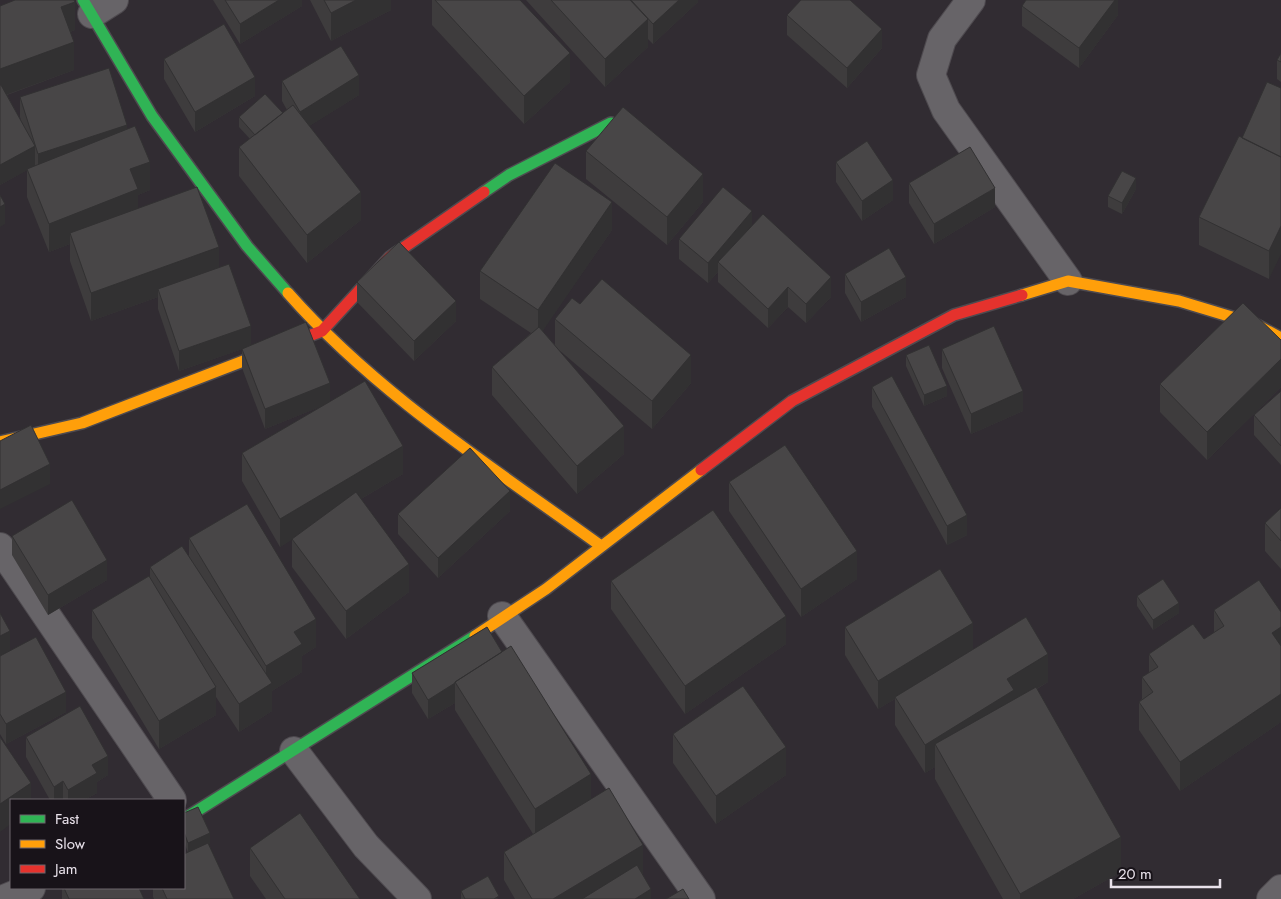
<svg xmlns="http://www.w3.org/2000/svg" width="1281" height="899" font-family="Jost,sans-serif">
	<rect width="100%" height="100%" fill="#312c32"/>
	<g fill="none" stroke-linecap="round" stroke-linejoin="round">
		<!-- street casing -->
		<g stroke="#4e4a4f" stroke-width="30">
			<path id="street" d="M971 0 942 39 931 75 946 110 1068 281
				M92 14 114 0
				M0 547 172 800
				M502 616 701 899
				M294 751 366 846 417 899
				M4 899 31 888
				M1271 899 1281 889"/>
		</g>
		<!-- fast casing -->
		<g stroke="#4e4a4f" stroke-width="14">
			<path id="fast" d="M83 0 152 116 247 246 288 293
				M484 192 509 175 611 123
				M184 819 475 636"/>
		</g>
		<!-- slow casing -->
		<g stroke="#4e4a4f" stroke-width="14">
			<path id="slow" d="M288 293C377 394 492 467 601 546
				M1022 295 1068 281 1179 301 1255 324 1281 338
				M0 442 82 423 280 347
				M475 636 546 589 701 470"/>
		</g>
		<!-- jam casing -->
		<g stroke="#4e4a4f" stroke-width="14">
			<path id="jam" d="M280 347 322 331 390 257 484 192
				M701 470 792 401 954 315 1022 295"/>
		</g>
		<!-- street -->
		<use href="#street" stroke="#676468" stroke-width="28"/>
		<!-- fast -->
		<use href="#fast" stroke="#30b455" stroke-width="11"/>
		<!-- slow -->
		<use href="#slow" stroke="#ff9f0a" stroke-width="11"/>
		<!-- jam -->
		<use href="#jam" stroke="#e5322d" stroke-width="11"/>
	</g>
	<!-- wall -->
	<path fill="#3e3c3d" d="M213 0H302V6L240 44Z
		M310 0H391V10L331 41Z
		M432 0H520L570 82 524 124 432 25Z
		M526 0H698V2L653 44 648 39V47L605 87Z
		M1118 0V15L1079 68 1022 26V6Z
		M0 6 75 30 70 32 74 70 7 95 21 121 20 117V97L127 130 150 190 138 195V209L219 268 251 345 330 401 403 474 361 499 409 592 346 639 292 567V539L280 547 242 481V453L322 406 265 429 242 368V349L179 371 158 309V297L91 321 70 261V244L49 252 27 197V170L0 185Z
		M787 15 882 48 847 88 787 35Z
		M1281 53V82L1277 79V60Z
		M164 59 255 96 195 132 164 79Z
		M282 81 359 95 309 126 361 220 307 263 239 176V147L250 139 239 127V117L283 113 287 110 282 101Z
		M1281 88 1269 279 1199 245V217L1242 138Z
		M586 151 703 202 667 245 586 179Z
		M836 162 893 200 862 221 836 182Z
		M909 183 995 207 934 244 909 203Z
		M1136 189 1122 214 1108 207V196Z
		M752 225 831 297 806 323 788 307 768 328 718 282V272L708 283 679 259V239Z
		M612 230 542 331 555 345V319L580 304 691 383 652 429 559 350 624 454 577 494 492 395V367L531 333 480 299V271Z
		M845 274 906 297 861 322 845 293Z
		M357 282 456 321 414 361 357 302Z
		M1281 340V387L1207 460 1160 412V384Z
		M942 349 1023 411 971 434 942 368Z
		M906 355 947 396 924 406 906 366Z
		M872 387 967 535 947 545 872 407Z
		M1281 391V465L1254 435V415Z
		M729 482 857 579 801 617 729 511Z
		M1281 508V569L1265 551V523Z
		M510 511 438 578 398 534V514Z
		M12 536 107 580 48 615 12 555Z
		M189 538 316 647 302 656V672L272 691V711L239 732 216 697V715L159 749 92 638V610L150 578V567L189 557Z
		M611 581 786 644 685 714 611 609Z
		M1137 596 1179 613 1153 630 1137 606Z
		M1214 610 1281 612V722L1180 791 1139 730V702L1142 699V677L1149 673V654L1204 639 1214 633Z
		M0 613 10 651 66 712 6 744 0 734Z
		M487 627 591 799 643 873 642 874 651 899H515L504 880V852L533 834 455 710V703L428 719 412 693V673Z
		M845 627 973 649 1048 682 1037 689 1121 872 1073 899H1003L935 779V767L925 773 895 725V699L878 709 845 655Z
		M673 734 786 775 716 824 673 763Z
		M26 737 108 775 97 782V793L84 800H50L26 757Z
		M184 813 210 844H208L234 899H154L153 897V888H184L188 853 184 842Z
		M250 848 360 899H266L250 876Z
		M62 888H139L144 899H62Z
		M461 891 499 899H461Z"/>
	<!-- shaded-wall -->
	<path fill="#323132" d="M279 0H302V6L240 44V24Z
		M356 0H391V10L331 41V13Z
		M679 0H698V2L653 44V24Z
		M1115 0H1118V15L1079 68V48Z
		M75 2V30L61 35V7Z
		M648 19V47L605 87V59Z
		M882 29V48L847 88V68Z
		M74 42V70L0 97V69Z
		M570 53V82L524 124V96Z
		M359 75V95L300 132V112Z
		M255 77V96L195 132V112Z
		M127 125V145L38 174V154Z
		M35 146V166L0 185V165Z
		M150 162V190L138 195V217L70 233V244L49 252V224L130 169Z
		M703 174V202L667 245V217Z
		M1136 178V189L1122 214V203Z
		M893 180V200L862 221V201Z
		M995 188V207L934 244V224Z
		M361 192V220L307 263V235Z
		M612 202V230L538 338V310Z
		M5 204V224L0 227V207Z
		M752 211V230L718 262V272L708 283V263Z
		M1281 226V254L1269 279V251Z
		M219 247V275L158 289V297L91 321V293Z
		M831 277V297L806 323V304Z
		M906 277V297L861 322V302Z
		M788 287V307L768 328V309Z
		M456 301V321L414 361V341Z
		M251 326V346L179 371V351Z
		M691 355V383L652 429V401Z
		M1281 359V387L1207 460V432Z
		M330 383V403L265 429V409Z
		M947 386V396L924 406V395Z
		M1023 391V411L971 434V414Z
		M624 426V454L577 494V466Z
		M403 446V474L280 547V519Z
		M50 464V484L0 509V490Z
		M510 491V511L438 578V558Z
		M967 515V535L947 545V526Z
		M857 551V579L801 617V589Z
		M107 560V580L48 615V595Z
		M409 564V592L346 639V611Z
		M1179 603V613L1153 630V620Z
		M786 616V644L685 714V686Z
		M316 619V647L302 656V672L272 691V711L239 732V704L266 686V666L294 632Z
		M973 623V651L895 697V699L878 709V681Z
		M1281 627V655L1272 633Z
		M10 631V651L0 656V636Z
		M1048 654V682L1014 702 935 744V767L925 773V745L1007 679Z
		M455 683V703L428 719V700Z
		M216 687V715L159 749V721Z
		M66 692V712L6 744V724Z
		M1281 694V722L1180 791V762Z
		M786 747V775L716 824V796Z
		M108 756V775L97 782V793L84 800H68V790L92 765Z
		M591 774V802L535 837V809Z
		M63 781V800H54V787Z
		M31 783V800H11V824L0 832V804Z
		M210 833V844L188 853V843Z
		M1121 837V872L1073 899H1020V894Z
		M643 845V873L600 899H553Z
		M651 889V899H635Z"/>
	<!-- building -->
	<path fill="#484647" stroke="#323132" d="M15 0H74L75 2 61 7 74 42 0 69V6Z
		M225 0H279L240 24Z
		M324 0H356L331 13Z
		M435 0H520L570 53 524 96Z
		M551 0H630L648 19 605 59Z
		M631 0H679L653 24Z
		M801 0H850L882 29 847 68 787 15Z
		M1026 0H1115L1079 48 1022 6Z
		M224 24 255 77 195 112 164 59Z
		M341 46 359 75 300 112 282 81Z
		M1281 53V62L1277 60Z
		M109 68 127 125 38 154 20 97Z
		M1267 82 1281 88V157L1242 138Z
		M0 85H1L35 146 0 165Z
		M265 94 283 113 255 135 239 117Z
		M293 105 361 192 307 235 239 147Z
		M623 107 703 174 667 217 586 151Z
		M135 126 150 162 130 169 138 189 49 224 27 169Z
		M1239 136 1281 157V226L1269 251 1199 217Z
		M867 141 893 180 862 201 836 162Z
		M970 147 995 188 934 224 909 183Z
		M555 163 612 202 538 310 480 271Z
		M1122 171 1136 178 1122 203 1108 196Z
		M197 187 219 247 91 293 70 233Z
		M723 187 752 211 708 263 679 239Z
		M0 195 5 204 0 207Z
		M763 214 831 277 806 304 788 287 768 309 718 262Z
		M399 242 456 301 414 341 357 282Z
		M889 248 906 277 861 302 845 274Z
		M229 264 251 326 179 351 158 289Z
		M602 279 691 355 652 401 555 319 572 298 580 304Z
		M1243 303 1281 340V359L1207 432 1160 384Z
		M306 322 330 383 265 409 242 349Z
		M994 326 1023 391 971 414 942 349Z
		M539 327 624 426 577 466 492 367Z
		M929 345 947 386 924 395 906 355Z
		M892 376 967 515 947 526 872 387Z
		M365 381 403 446 280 519 242 453Z
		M1281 391V446L1254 415Z
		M31 425 50 464 0 490V441Z
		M785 445 857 551 801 589 729 482Z
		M470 448 510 491 438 558 398 514Z
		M356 492 409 564 346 611 292 539Z
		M72 500 107 560 48 595 12 536Z
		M247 504 316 619 294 632 302 644 266 666 189 538Z
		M1281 508V541L1265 523Z
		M713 510 786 616 685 686 611 581Z
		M182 546 272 683 239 704 150 567Z
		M940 569 973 623 878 681 845 627Z
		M149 576 216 687 159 721 92 610Z
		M1163 579 1179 603 1153 620 1137 596Z
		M1259 580 1281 612V627L1272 633 1281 646V694L1180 762 1139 702 1153 692 1142 677 1158 667 1149 654 1193 624 1204 639 1224 626 1214 610Z
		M0 613 10 631 0 636Z
		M1026 617 1048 654 1007 679 1014 690 925 745 895 697Z
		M487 627 502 652 455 682V683L428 700 412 673Z
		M36 637 66 692 6 724 0 714V656Z
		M511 646 591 774 535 809 455 682Z
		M743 686 786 747 716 796 673 734Z
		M1036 687 1121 837 1020 894 935 744Z
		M80 706 108 756 92 765 97 773 68 790 63 781 54 787 26 737Z
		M0 737 31 783 0 804Z
		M609 788 643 845 553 899H532L504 852Z
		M198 807 210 833 188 843 184 832V813Z
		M300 813 360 899H285L250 848Z
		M208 843 234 899H167L162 888H184V854Z
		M637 865 651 889 635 899H582Z
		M488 876 499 896 494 899H465L461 891Z
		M64 888H139L144 899H69Z
		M683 889 689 899H666Z"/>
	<!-- legend -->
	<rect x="10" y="799" width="175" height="90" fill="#181319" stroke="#6c666d"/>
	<rect x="20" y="815" width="25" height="8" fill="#30b455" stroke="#6c666d"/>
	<text x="55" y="824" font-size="15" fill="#e9e2eb">Fast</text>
	<rect x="20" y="840" width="25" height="8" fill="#ff9f0a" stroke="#6c666d"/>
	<text x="55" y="849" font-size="15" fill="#e9e2eb">Slow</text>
	<rect x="20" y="865" width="25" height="8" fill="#e5322d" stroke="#6c666d"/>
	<text x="55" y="874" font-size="15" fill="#e9e2eb">Jam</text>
	<!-- scale -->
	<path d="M1111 879v8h109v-8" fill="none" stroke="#e9e2eb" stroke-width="2.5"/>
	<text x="1118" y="879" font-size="15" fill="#e9e2eb" stroke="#181319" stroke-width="4" paint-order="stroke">20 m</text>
</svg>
